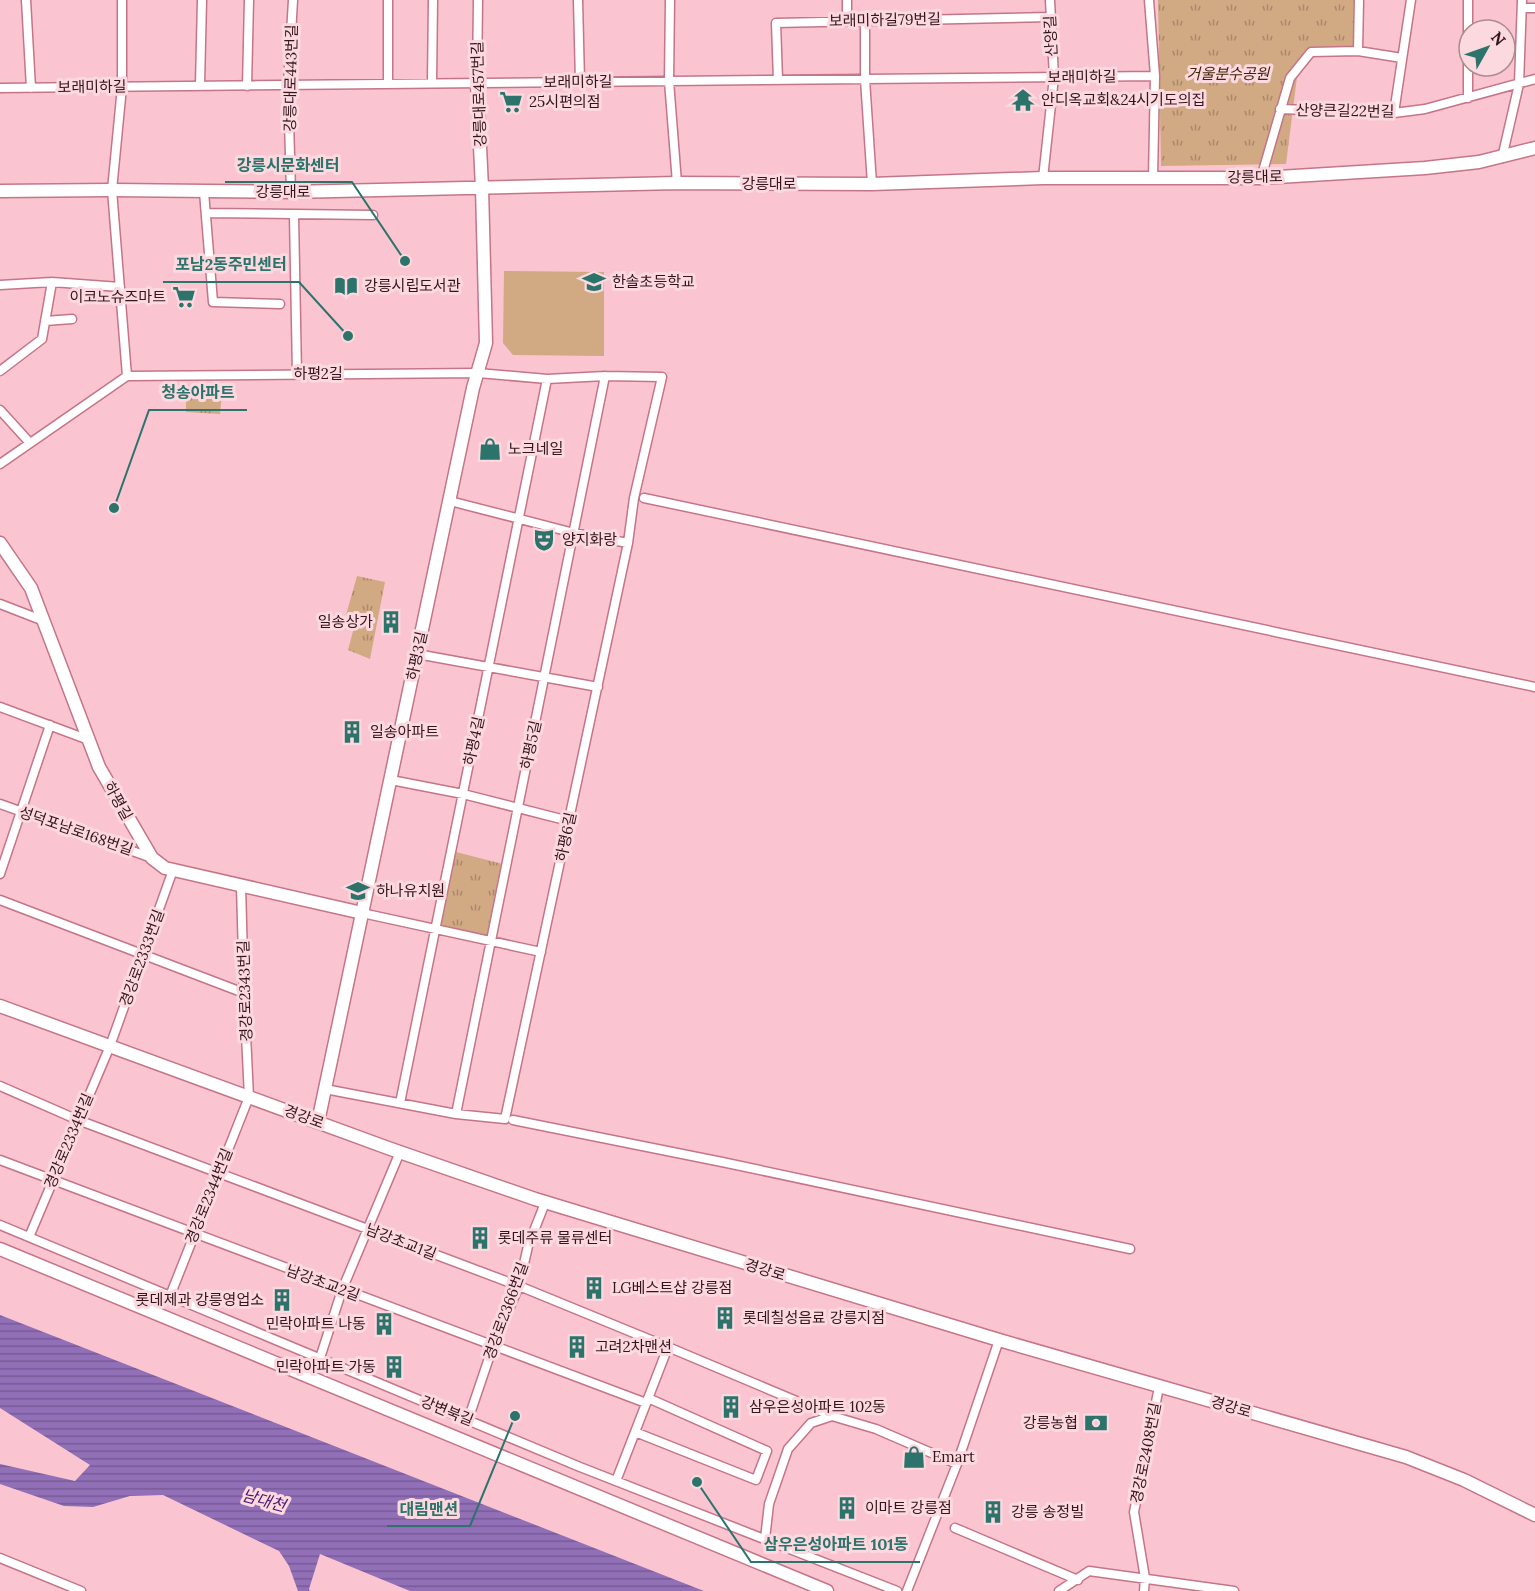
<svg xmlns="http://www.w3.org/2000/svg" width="1535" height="1591" font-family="Lora,'Noto Sans KR',serif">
	<defs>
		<pattern id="grass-tufts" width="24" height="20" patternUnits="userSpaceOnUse" patternTransform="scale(1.5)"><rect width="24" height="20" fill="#d1a983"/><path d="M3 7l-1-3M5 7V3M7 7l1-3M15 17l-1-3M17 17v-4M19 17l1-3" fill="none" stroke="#aa886b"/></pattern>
		<pattern id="water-rules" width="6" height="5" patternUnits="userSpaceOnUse" patternTransform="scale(1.5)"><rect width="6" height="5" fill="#9170b8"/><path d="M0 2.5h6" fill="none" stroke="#775b95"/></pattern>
	</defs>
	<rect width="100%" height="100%" fill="#fac5d0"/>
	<!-- grass -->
	<path fill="url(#grass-tufts)" d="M1158 0H1354L1355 51 1314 56 1297 77 1286 164 1161 166Z
		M222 392 220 414 186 412V393Z
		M357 576 385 582 370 659 348 650 356 620 346 615Z
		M456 852 503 864 488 935 440 926Z"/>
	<!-- garden -->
	<path fill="#d1a983" d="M504 271 604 272V356L513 355 503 343Z"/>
	<!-- water -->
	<path fill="url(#water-rules)" d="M0 1315 704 1591H410L320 1554 309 1589 310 1591H298L289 1566 279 1551 163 1495 130 1496 93 1507 64 1506 0 1484V1464L75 1481 90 1465 0 1408Z"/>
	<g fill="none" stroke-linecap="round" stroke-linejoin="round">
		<!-- street casing -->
		<g stroke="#c57588" stroke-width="11">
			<path id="street" d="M26 0 31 88
				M122 0V87L112 190 127 376
				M388 0V84
				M578 0 580 82
				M670 0 669 81 677 183
				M1149 0 1155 76 1153 178
				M1522 8H1535
				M847 21V0
				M865 21V79L872 184
				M1358 51 1359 0
				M778 80 776 23 1050 17
				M432 83 433 0
				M477 83 478 0
				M200 85 202 0
				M247 86 249 0
				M0 88 1155 76
				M1468 98V0
				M1280 109 1394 113 1425 109 1535 79
				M1394 113 1411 0
				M1502 158 1519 84 1522 0
				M1043 178 1054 77 1050 0
				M1261 178 1290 78 1311 52 1358 51 1402 58
				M204 192 213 302 280 304
				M291 192 288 85 293 0
				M206 213 373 215
				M294 215 297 374
				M0 285 52 282 120 287
				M45 321 72 319
				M0 371 42 339 52 282
				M0 410 30 443
				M0 464 127 376 478 373 547 379 605 376 662 377 634 498 628 543 505 1119 456 1114 325 1089
				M644 498 1535 687
				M450 501 574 533 628 543
				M0 604 44 621
				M417 654 598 687
				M0 707 89 740
				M391 780 463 794 569 821
				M0 804 152 858
				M0 874 50 725
				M0 900 244 993
				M362 913 541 952
				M0 1086 78 1120 519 1286 668 1347 616 1481
				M400 1103 547 379
				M456 1114 605 376
				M513 1120 722 1162 1130 1249
				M0 1160 646 1403
				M0 1225 580 1467 897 1591
				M29 1237 110 1046 173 870
				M170 1296 249 1097 244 993 241 886
				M668 1347 832 1416
				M320 1358 342 1290 400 1152
				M468 1420 493 1346 519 1286 528 1246 545 1203
				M635 1432 756 1480 767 1451 648 1398
				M955 1528 1078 1580
				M765 1539 769 1504 788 1449 811 1423 832 1416 876 1429 957 1464
				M0 1558 81 1591
				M907 1591 957 1464 999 1340
				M1059 1591 1089 1571 1234 1591
				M1144 1591 1145 1578 1134 1512 1159 1387"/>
		</g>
		<!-- secondary casing -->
		<g stroke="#c57588" stroke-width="15">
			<path id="secondary" d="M0 191 112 190 291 192 677 183 872 184 1043 178H1261L1425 168 1479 162 1535 148
				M0 543 31 588 99 767 152 858 165 868 362 913
				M0 1006 388 1148 535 1199 999 1340 1406 1457 1464 1480 1535 1515
				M318 1122 473 388 486 343 482 188 477 83
				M0 1249 827 1591"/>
		</g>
		<!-- street -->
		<use href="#street" stroke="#fff" stroke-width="8"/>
		<!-- secondary -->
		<use href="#secondary" stroke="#fff" stroke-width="12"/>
	</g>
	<!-- icons -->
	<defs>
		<g id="temple-bare" transform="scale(1.8)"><path d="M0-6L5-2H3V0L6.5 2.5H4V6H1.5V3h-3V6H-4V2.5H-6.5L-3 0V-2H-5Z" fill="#2c736b" stroke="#fcd8df" stroke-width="2.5" paint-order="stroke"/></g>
		<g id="supermarket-bare" transform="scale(1.8)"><path d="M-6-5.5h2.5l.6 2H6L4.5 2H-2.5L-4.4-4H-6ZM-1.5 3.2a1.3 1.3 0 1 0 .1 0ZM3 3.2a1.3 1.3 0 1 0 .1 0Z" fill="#2c736b" stroke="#fcd8df" stroke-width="2.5" paint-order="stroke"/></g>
		<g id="school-bare" transform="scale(1.8)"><path d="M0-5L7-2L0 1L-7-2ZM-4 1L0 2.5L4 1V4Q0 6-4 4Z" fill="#2c736b" stroke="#fcd8df" stroke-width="2.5" paint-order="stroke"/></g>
		<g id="library-bare" transform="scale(1.8)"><path d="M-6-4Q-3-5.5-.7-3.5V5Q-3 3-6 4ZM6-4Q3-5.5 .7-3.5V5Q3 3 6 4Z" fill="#2c736b" stroke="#fcd8df" stroke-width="2.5" paint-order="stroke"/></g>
		<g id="shop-bare" transform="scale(1.8)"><path d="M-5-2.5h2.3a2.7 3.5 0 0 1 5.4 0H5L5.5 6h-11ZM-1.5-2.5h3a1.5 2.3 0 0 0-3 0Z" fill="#2c736b" stroke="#fcd8df" stroke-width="2.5" paint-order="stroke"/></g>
		<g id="theatre-bare" transform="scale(1.8)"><path d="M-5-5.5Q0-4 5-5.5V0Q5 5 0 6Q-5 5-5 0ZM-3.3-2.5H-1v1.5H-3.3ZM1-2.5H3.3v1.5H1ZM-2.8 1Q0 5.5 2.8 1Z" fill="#2c736b" stroke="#fcd8df" stroke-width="2.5" paint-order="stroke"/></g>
		<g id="building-bare" transform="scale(1.8)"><path d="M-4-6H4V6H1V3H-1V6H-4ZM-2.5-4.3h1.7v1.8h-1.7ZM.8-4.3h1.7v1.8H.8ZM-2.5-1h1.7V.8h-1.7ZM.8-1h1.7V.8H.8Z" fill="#2c736b" stroke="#fcd8df" stroke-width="2.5" paint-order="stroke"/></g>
		<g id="bank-bare" transform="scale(1.8)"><path d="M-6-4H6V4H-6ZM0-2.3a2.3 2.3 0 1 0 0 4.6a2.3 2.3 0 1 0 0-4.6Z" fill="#2c736b" stroke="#fcd8df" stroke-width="2.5" paint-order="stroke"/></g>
	</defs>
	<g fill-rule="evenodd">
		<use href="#temple-bare" x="1023" y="100"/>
		<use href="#supermarket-bare" x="511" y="102"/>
		<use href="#school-bare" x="594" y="282"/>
		<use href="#library-bare" x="346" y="286"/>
		<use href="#supermarket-bare" x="184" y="297"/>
		<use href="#shop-bare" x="490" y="449"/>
		<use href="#theatre-bare" x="544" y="540"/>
		<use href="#building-bare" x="391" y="622"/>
		<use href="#building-bare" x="352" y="732"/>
		<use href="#school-bare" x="358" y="891"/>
		<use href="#building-bare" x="480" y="1238"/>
		<use href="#building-bare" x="594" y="1288"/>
		<use href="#building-bare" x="282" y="1300"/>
		<use href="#building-bare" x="725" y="1318"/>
		<use href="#building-bare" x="384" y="1324"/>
		<use href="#building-bare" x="577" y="1347"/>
		<use href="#building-bare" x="394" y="1367"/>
		<use href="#building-bare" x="731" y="1407"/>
		<use href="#bank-bare" x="1096" y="1423"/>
		<use href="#shop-bare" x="914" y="1457"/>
		<use href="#building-bare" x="847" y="1508"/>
		<use href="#building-bare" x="993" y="1512"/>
	</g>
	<g text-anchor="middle" stroke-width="6" stroke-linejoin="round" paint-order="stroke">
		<!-- street labels -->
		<g font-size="15" fill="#34151d" stroke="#fcd8df">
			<text transform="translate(885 20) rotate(-1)" y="5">보래미하길79번길</text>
			<text transform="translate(1051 36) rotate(-93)" y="5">산양길</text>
			<text transform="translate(1082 77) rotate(-1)" y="5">보래미하길</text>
			<text transform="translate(291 78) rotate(-89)" y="5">강릉대로443번길</text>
			<text transform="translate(578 82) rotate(-1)" y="5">보래미하길</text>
			<text transform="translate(92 87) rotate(-1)" y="5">보래미하길</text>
			<text transform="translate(479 94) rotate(-92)" y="5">강릉대로457번길</text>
			<text transform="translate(1345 111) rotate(1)" y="5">산양큰길22번길</text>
			<text transform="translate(1255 177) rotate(-1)" y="5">강릉대로</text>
			<text x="769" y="189">강릉대로</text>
			<text x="283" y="197">강릉대로</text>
			<text x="318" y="379">하평2길</text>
			<text transform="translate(417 656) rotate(-78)" y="5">하평3길</text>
			<text transform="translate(474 741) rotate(-78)" y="5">하평4길</text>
			<text transform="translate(531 745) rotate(-78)" y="5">하평5길</text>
			<text transform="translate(118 801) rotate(61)" y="5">하평길</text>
			<text transform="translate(76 831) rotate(19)" y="5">성덕포남로168번길</text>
			<text transform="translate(566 837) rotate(-78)" y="5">하평6길</text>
			<text transform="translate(142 958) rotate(-70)" y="5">경강로2333번길</text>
			<text transform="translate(245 991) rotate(-92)" y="5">경강로2343번길</text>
			<text transform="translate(304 1117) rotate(20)" y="5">경강로</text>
			<text transform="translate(69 1141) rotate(-67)" y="5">경강로2334번길</text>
			<text transform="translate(209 1196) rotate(-68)" y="5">경강로2344번길</text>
			<text transform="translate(401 1242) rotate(21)" y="5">남강초교1길</text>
			<text transform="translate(765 1270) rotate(17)" y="5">경강로</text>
			<text transform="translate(323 1283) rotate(20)" y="5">남강초교2길</text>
			<text transform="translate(506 1311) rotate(-70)" y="5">경강로2366번길</text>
			<text transform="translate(1231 1407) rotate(16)" y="5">경강로</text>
			<text transform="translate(447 1411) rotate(22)" y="5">강변북길</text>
			<text transform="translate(1146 1453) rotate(-79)" y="5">경강로2408번길</text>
		</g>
		<!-- park labels -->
		<g font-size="15" font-style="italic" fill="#3f2508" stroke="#fcd8df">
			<text x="1228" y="79">거울분수공원</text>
		</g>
		<!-- poi labels -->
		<g font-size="15" fill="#34151d" stroke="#fcd8df" text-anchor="start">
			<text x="1041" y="105">안디옥교회&amp;24시기도의집</text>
			<text x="529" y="107">25시편의점</text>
			<text x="612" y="287">한솔초등학교</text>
			<text x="364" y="291">강릉시립도서관</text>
			<text x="166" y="302" text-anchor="end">이코노슈즈마트</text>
			<text x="508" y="454">노크네일</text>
			<text x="562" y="545">양지화랑</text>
			<text x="373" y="627" text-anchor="end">일송상가</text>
			<text x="370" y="737">일송아파트</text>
			<text x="376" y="896">하나유치원</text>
			<text x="498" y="1243">롯데주류 물류센터</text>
			<text x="612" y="1293">LG베스트샵 강릉점</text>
			<text x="264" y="1305" text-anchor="end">롯데제과 강릉영업소</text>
			<text x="743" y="1323">롯데칠성음료 강릉지점</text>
			<text x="366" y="1329" text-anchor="end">민락아파트 나동</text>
			<text x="595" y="1352">고려2차맨션</text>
			<text x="376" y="1372" text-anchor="end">민락아파트 가동</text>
			<text x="749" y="1412">삼우은성아파트 102동</text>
			<text x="1078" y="1428" text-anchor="end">강릉농협</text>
			<text x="932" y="1462">Emart</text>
			<text x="865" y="1513">이마트 강릉점</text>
			<text x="1011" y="1517">강릉 송정빌</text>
		</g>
		<!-- water labels -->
		<g font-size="16" font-style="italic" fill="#47176f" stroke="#fcd8df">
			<text transform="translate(264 1500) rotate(15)" y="6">남대천</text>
		</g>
	</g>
	<!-- callouts -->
	<path fill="none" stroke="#2c736b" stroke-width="2" d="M405 261L352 182H225M348 336L299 282H163M114 508L149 410H247M515 1416L470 1526H387M697 1482L751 1562H920"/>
	<g fill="#2c736b" stroke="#fcd8df" stroke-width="2">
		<circle cx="405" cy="261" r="6"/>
		<circle cx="348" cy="336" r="6"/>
		<circle cx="114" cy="508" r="6"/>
		<circle cx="515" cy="1416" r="6"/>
		<circle cx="697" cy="1482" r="6"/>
	</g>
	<g font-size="16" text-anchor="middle" font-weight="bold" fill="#2c736b" stroke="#fcd8df" stroke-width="6" stroke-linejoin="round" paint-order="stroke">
		<text x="288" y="171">강릉시문화센터</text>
		<text x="231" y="270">포남2동주민센터</text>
		<text x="198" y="398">청송아파트</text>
		<text x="429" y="1515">대림맨션</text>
		<text x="836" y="1550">삼우은성아파트 101동</text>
	</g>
	<!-- north arrow -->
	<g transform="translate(1487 48) rotate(50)"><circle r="28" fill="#fcd8df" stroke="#ac8a91" stroke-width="1.5"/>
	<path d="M0-4.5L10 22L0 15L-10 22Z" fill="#2c736b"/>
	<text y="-9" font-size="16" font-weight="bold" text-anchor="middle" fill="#34151d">N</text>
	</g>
</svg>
